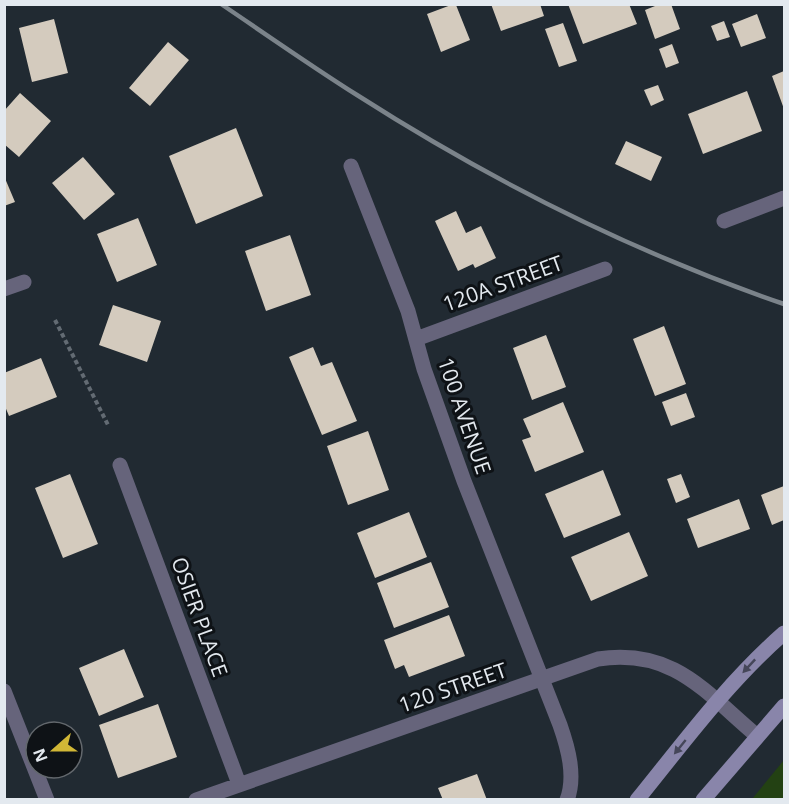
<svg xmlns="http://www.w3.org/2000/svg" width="789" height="804" font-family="'Open Sans',sans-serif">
	<rect width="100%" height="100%" fill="#212a32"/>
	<!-- green -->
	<path fill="#234113" d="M784 760V799H752Z"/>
	<!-- building -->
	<path fill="#d4cbbe" d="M491 4H540L544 16 501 31Z
		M568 4H629L637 24 583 44Z
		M660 4H671L680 29 655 39 645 10Z
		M451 5H456L470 40 441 52 427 14Z
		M757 14 766 38 741 47 732 24Z
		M54 19 68 73 32 82 19 28Z
		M724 21 730 37 717 41 711 26Z
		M563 23 577 61 559 67 545 29Z
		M168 42 189 60 150 106 129 88Z
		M672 44 679 63 666 68 659 49Z
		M784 71V109L772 76Z
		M658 85 664 100 651 106 644 90Z
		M747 91 762 131 703 154 688 114Z
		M20 93 51 121 19 157 4 144V111Z
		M236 128 263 196 196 224 169 156Z
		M626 141 662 157 651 181 615 164Z
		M83 157 115 194 84 220 52 183Z
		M4 176 15 202 4 206Z
		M456 211 466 233 481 226 496 258 475 268 473 264 458 271 435 221Z
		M138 218 157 265 117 282 97 234Z
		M290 235 311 295 266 311 245 251Z
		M113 305 161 321 147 362 99 345Z
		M664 326 686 384 655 396 633 339Z
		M546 335 566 387 532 400 513 348Z
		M313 347 321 366 332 362 357 421 322 435 289 357Z
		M41 358 57 397 9 416 4 404V373Z
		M686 393 695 417 671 426 662 402Z
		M563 402 584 452 535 472 522 440 531 437 523 419Z
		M368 431 389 490 348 505 327 446Z
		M603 470 621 515 564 538 545 494Z
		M70 474 98 544 63 558 35 488Z
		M681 474 690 497 676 503 667 479Z
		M784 486V520L772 525 761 495Z
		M739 499 750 529 698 548 687 519Z
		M409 512 427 557 375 578 357 533Z
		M629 532 648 576 591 601 571 557Z
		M431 562 449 607 394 628 377 583Z
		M449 615 465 656 409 677 404 665 395 669 384 640Z
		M124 649 144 697 99 716 79 668Z
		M158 704 177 757 118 778 99 725Z
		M477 774 487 800H443L438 788Z"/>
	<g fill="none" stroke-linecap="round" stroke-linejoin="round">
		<!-- path -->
		<path stroke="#636b73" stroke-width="4" stroke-dasharray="4.5 3" stroke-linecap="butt" d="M55 320 109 427"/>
		<!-- street -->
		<path stroke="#66647b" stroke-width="15" d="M351 166 408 311 424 369 464 481 560 725C568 748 576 776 567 800
			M724 221 784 198
			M4 289 24 282
			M416 339 605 269
			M120 465 239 784
			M4 691 47 800
			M196 800 598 659C673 648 704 691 756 735"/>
		<!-- secondary -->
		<path stroke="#8985aa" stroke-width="15" d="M637 800C684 742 728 682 784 633
			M703 800 784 706"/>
		<!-- rail -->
		<path stroke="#7b838a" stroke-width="4.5" d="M221 4C267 35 311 66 357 95 490 180 635 253 784 304"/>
	</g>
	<!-- one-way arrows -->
	<defs><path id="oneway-solid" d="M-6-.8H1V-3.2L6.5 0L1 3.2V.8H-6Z" transform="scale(1.5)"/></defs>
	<g fill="#454659">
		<use href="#oneway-solid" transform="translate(749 666) rotate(133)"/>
		<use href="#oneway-solid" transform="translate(680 747) rotate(129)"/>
	</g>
	<g text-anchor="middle" stroke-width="6" stroke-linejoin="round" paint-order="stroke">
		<!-- street labels -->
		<g font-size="21" fill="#e3e9ef" stroke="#0e1216">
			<text transform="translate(503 284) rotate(-20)" y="7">120A STREET</text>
			<text transform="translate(464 416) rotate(71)" y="7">100 AVENUE</text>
			<text transform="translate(199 617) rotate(70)" y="7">OSIER PLACE</text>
			<text transform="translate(453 688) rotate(-19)" y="7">120 STREET</text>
		</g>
	</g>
	<!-- border -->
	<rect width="789" height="804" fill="none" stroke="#e3e9ef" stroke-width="12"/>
	<!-- north arrow -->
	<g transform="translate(54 750) rotate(249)"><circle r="28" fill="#0e1216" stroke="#63686d" stroke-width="1.5"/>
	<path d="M0-4.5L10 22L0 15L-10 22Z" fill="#d1b736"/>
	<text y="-9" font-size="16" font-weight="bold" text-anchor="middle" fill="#e3e9ef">N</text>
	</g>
</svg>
